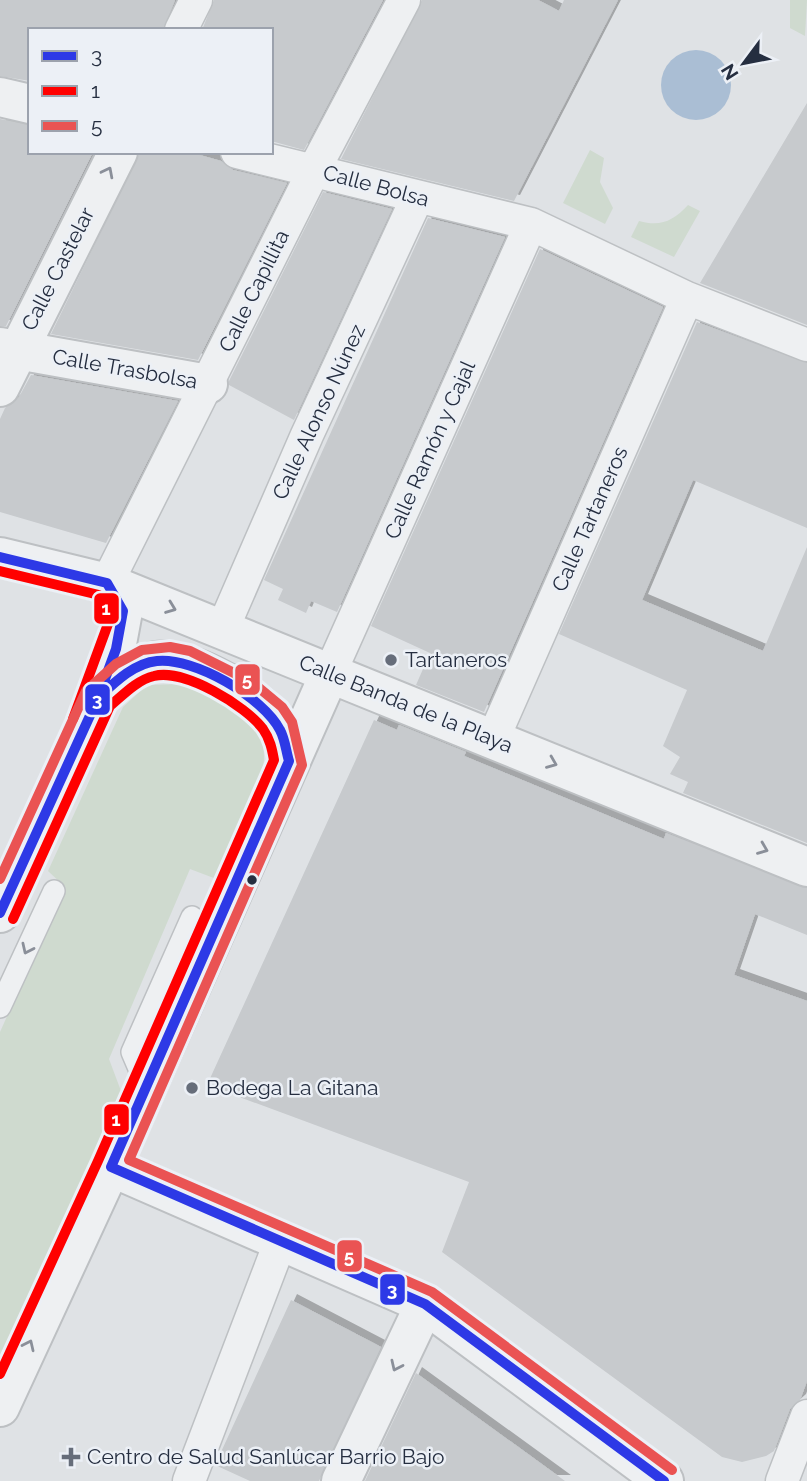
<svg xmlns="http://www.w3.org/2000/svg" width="807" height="1481" font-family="Raleway,sans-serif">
	<defs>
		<filter id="shadow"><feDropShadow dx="6" dy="-6" stdDeviation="0" flood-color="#0004"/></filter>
	</defs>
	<rect width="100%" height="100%" fill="#dfe2e5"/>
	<!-- green -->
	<path fill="#cfdacf" d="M790 0H807L805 36 790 28Z
		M590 150 604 158 600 182 613 208 605 224 563 203Z
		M688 205 700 211 674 257 631 237 639 221C661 227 673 221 688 205Z
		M179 684C194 691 239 706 248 715 290 756 238 838 219 880L190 869 109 1059 124 1099 0 1364V1032L65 887 48 871 123 707 147 685Z"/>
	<!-- water -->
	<path fill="#aabed4" d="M661 85a35 35 0 1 1 70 0a35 35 0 1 1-70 0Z"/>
	<!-- building -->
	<path fill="#c7cacd" filter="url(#shadow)" d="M0 0H175L163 30H30V81L0 76Z
		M214 0H383L304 150 271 141V30H202Z
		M422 0H538L559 11 564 0H618L514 201 341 159Z
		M807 103V325L700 283Z
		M0 119 30 125V152H93L6 326H0Z
		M140 152H189L221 161 233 170 287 183 198 360 51 334Z
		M323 192 392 209 294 420 229 385V381Z
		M428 218 505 237 337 612 311 601 306 613 278 600 283 589 264 580Z
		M540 249 663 307 484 712 416 685 430 653 371 626Z
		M697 322 807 363V528L693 480 642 600 763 651 807 547V843L683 793 688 782 670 774 680 757 663 746 687 690 559 634Z
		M31 375 178 401 106 543 0 512V419L5 408 19 397Z
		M374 720 397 730 399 725 466 752 464 756 664 839 666 833 807 888V935L755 914 734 975 807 1001V1381L800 1400 790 1409 774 1451 766 1456 742 1462 722 1457 442 1252 469 1182 207 1085Z
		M291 1300 381 1347 319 1481H250L215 1465Z
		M416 1373 565 1481H365Z"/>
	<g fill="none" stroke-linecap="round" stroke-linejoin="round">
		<!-- service casing -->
		<g stroke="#bdc0c3" stroke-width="24">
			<path id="service" d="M0 1007 54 891
				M147 1087 132 1052 192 917"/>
		</g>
		<!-- pedestrian casing -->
		<g stroke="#bdc0c3" stroke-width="35">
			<path id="pedestrian" d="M181 30 196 0
				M237 152 531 224 687 298 807 345
				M107 583 314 170 404 0
				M223 628 307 435 417 198
				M329 675 531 224
				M493 739 687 298
				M189 1481 281 1240
				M782 1481 807 1416"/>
		</g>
		<!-- minor casing -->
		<g stroke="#bdc0c3" stroke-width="42">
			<path id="minor" d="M0 97 30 104
				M0 347 208 384
				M0 387 118 152
				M341 1481 425 1304"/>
		</g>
		<!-- tertiary casing -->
		<g stroke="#bdc0c3" stroke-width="42">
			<path id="tertiary" d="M0 557 107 583 807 867
				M98 698C115 683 133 665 156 661 188 655 267 700 280 729 285 739 286 751 289 761
				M0 913 98 698 116 649 123 611 107 583
				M111 1167 425 1304 664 1481
				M0 1407 111 1167 329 675"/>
		</g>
		<!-- service -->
		<use href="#service" stroke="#eef0f2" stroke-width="21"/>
		<!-- pedestrian -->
		<use href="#pedestrian" stroke="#eef0f2" stroke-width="32"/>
		<!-- minor -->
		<use href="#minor" stroke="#eef0f2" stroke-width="38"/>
		<!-- tertiary -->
		<use href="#tertiary" stroke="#eef0f2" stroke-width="38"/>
		<!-- bus-1 casing -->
		<g stroke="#ecf0f6" stroke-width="16">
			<path id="bus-1" d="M0 557 107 583 123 611 116 649 98 698 0 913
				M98 698C114 683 134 663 157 661 194 657 263 697 280 730 285 739 286 751 289 761L111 1167 425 1304 664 1481"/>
		</g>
		<!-- bus-2 casing -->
		<g stroke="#ecf0f6" stroke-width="16">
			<path id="bus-2" d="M0 571 99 595 106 608 108 624 73 719
				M0 1374 98 1161 274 760C272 749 270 739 263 729 246 706 184 668 154 676 137 680 123 695 110 706L13 919"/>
		</g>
		<!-- bus-3 casing -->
		<g stroke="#ecf0f6" stroke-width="16">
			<path id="bus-3" d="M0 879 86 691 116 664 142 650 170 647 190 651 252 682 282 707 292 722 302 765 129 1160 432 1292 672 1470"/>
		</g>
		<!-- bus-1 -->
		<use href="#bus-1" stroke="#2d39e6" stroke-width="10"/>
		<!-- bus-2 -->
		<use href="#bus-2" stroke="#f00" stroke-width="10"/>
		<!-- bus-3 -->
		<use href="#bus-3" stroke="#ea5353" stroke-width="10"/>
	</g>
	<!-- one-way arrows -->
	<defs><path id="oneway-chevron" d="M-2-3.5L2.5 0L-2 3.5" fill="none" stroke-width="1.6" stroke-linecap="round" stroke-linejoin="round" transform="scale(1.75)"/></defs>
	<g stroke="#8a8f99">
		<use href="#oneway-chevron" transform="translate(108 172) rotate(-63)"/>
		<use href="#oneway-chevron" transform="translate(171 608) rotate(21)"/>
		<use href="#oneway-chevron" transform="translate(552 763) rotate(22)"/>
		<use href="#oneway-chevron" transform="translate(763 849) rotate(22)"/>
		<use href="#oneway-chevron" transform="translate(27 949) rotate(115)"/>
		<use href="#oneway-chevron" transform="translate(29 1345) rotate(-65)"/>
		<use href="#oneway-chevron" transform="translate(396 1366) rotate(115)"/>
	</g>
	<!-- markers -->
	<g fill="#666d7a" stroke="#ecf0f6" stroke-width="2.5">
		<circle cx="391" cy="660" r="7"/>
		<circle cx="192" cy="1088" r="7"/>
		<path d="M67.5 1446.5h7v7h7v7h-7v7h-7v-7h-7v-7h7z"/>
	</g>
	<circle fill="#252e40" stroke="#ecf0f6" stroke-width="2.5" cx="252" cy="880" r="6"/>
	<g text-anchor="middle" stroke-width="5" stroke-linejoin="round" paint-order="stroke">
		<!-- street labels -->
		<g font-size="21" fill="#252e40" stroke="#ecf0f6">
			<text transform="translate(376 186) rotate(15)" y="7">Calle Bolsa</text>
			<text transform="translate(58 269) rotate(-63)" y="7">Calle Castelar</text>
			<text transform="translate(254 291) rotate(-64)" y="7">Calle Capillita</text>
			<text transform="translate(125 369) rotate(10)" y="7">Calle Trasbolsa</text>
			<text transform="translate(319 412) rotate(-65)" y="7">Calle Alonso Núnez</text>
			<text transform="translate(430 450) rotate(-66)" y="7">Calle Ramón y Cajal</text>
			<text transform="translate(590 519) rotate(-66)" y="7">Calle Tartaneros</text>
			<text transform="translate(406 704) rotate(22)" y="7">Calle Banda de la Playa</text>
		</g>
		<!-- poi labels -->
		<g font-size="21" fill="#252e40" stroke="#ecf0f6" text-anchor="start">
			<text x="405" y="667">Tartaneros</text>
			<text x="206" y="1095">Bodega La Gitana</text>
			<text x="87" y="1464">Centro de Salud Sanlúcar Barrio Bajo</text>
		</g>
	</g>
	<g stroke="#ecf0f6" stroke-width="2.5">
		<rect x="93" y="592" width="27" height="33" rx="7" fill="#f00"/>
		<rect x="234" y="663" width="27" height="33" rx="7" fill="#ea5353"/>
		<rect x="84" y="683" width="27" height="33" rx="7" fill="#2d39e6"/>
		<rect x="103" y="1103" width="27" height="33" rx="7" fill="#f00"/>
		<rect x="336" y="1239" width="27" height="34" rx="7" fill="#ea5353"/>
		<rect x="379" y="1273" width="27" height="33" rx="7" fill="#2d39e6"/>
	</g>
	<g font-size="19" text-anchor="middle" font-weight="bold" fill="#fff">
		<text x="106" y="615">1</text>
		<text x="247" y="686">5</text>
		<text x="97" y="706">3</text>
		<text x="116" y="1126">1</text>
		<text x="349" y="1263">5</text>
		<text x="392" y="1296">3</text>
	</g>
	<!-- legend -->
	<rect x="28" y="28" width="245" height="126" fill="#ecf0f6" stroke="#9ca2ad" stroke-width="2"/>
	<rect x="42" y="51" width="35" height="10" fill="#2d39e6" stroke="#9ca2ad" stroke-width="2"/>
	<text x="91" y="63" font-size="21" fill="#252e40">3</text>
	<rect x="42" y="86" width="35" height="10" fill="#ff0000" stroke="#9ca2ad" stroke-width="2"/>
	<text x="91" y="98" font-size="21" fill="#252e40">1</text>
	<rect x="42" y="121" width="35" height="10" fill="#ea5353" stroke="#9ca2ad" stroke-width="2"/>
	<text x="91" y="133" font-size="21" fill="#252e40">5</text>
	<!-- north arrow -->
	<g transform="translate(744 63) rotate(238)" stroke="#ecf0f6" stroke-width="5" paint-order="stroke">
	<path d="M0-5L12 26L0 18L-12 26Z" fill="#252e40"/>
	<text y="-10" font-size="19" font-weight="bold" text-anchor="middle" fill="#252e40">N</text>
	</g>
</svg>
